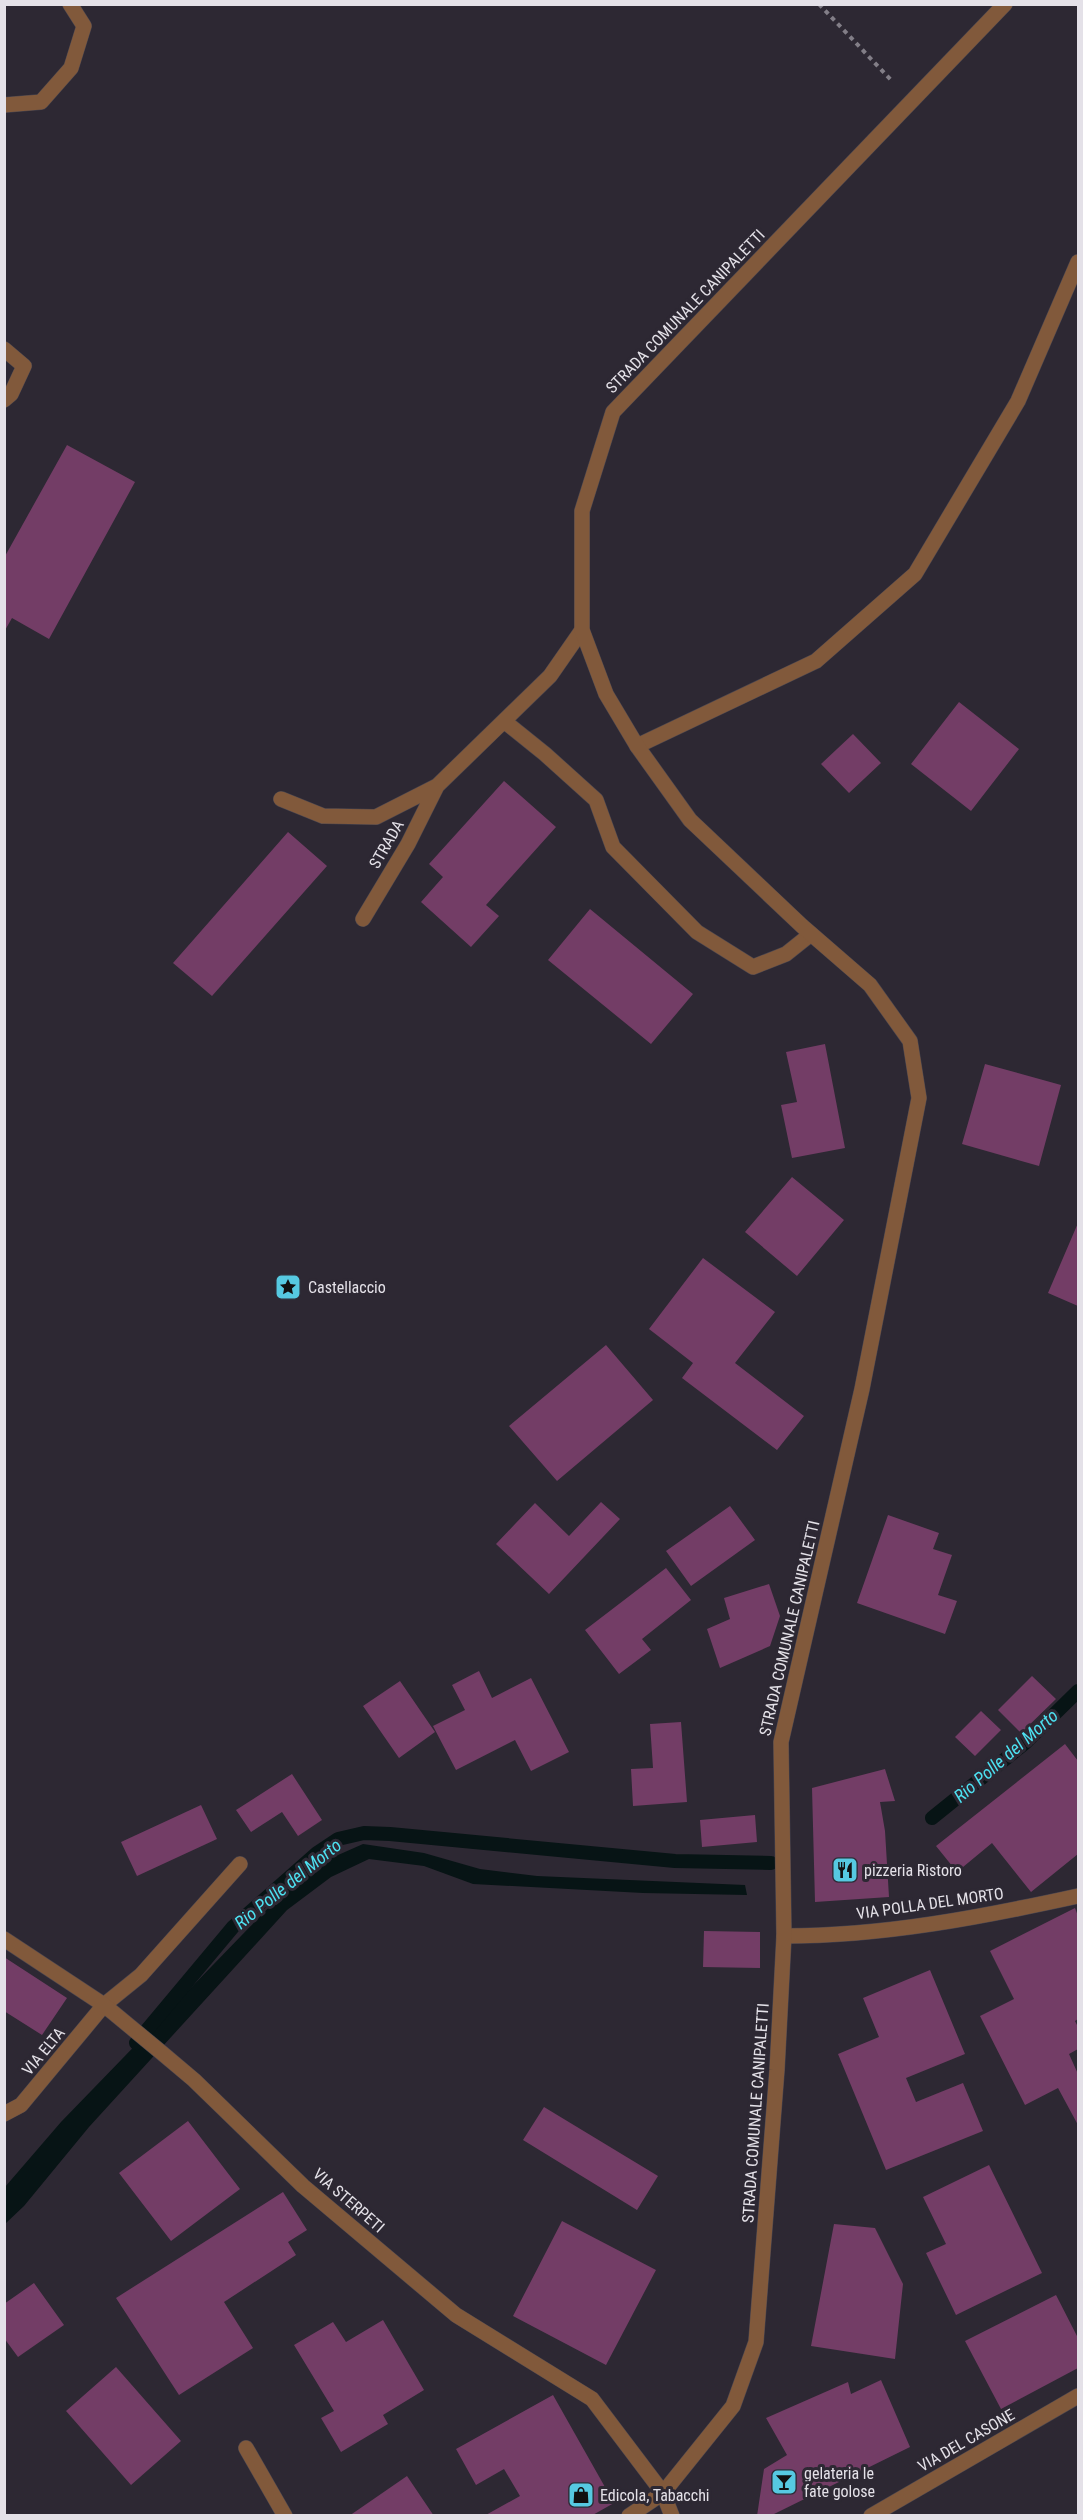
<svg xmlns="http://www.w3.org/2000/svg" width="1083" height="2520" font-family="'Roboto Condensed',sans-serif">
	<rect width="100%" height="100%" fill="#2d2833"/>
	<!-- water -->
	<path fill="#071415" d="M363 1844 424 1853 480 1869 537 1876 745 1885 747 1895 643 1893 473 1884 424 1866 369 1859 331 1877 287 1910 89 2127 24 2206 5 2224V2187L61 2122 275 1901 311 1867Z"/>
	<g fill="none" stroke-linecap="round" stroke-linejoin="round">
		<!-- stream -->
		<path stroke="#071415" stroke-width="14" d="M932 1818 1025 1743 1078 1691
			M136 2043 233 1927 317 1853 338 1839 364 1833 390 1834 675 1861 771 1863"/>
	</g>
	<!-- building -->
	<path fill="#733d66" d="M67 445 135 482 49 639 12 618 4 632V558Z
		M959 702 1019 749 971 811 911 764Z
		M853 734 881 763 849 793 821 764Z
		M504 781 556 827 486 905 499 916 471 947 421 902 443 877 429 864Z
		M288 832 327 866 212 996 173 963Z
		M590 909 693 994 651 1044 548 960Z
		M825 1044 845 1148 792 1158 781 1105 797 1102 786 1052Z
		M985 1064 1061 1085 1039 1166 962 1144Z
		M792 1177 844 1220 797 1276 745 1232Z
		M1078 1223V1306L1048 1293Z
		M703 1258 775 1312 735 1363 804 1416 777 1450 682 1378 693 1363 649 1329Z
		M606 1345 653 1400 557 1481 509 1426Z
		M601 1502 620 1519 549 1594 496 1544 535 1503 569 1536Z
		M730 1506 755 1540 691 1586 666 1551Z
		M888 1515 939 1533 933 1549 952 1555 938 1595 957 1601 945 1634 857 1603Z
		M666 1568 691 1600 642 1639 651 1650 619 1674 585 1630Z
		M769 1584 780 1616 770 1646 720 1668 707 1629 730 1619 724 1598Z
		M479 1671 492 1698 531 1678 569 1752 531 1771 515 1740 456 1770 433 1726 465 1710 452 1685Z
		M1032 1676 1056 1699 1021 1733 998 1710Z
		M400 1681 435 1732 399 1758 363 1706Z
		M981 1711 1001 1730 975 1756 955 1737Z
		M681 1722 687 1802 633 1806 631 1769 653 1768 650 1724Z
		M1065 1744 1078 1761V1854L1031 1892 992 1843 957 1872 936 1846Z
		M885 1769 895 1801 880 1802 885 1831 889 1897 815 1902 812 1788Z
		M292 1774 322 1820 298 1836 282 1812 251 1832 236 1810Z
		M201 1805 217 1839 137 1876 121 1842Z
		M755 1815 757 1842 702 1847 700 1820Z
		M1075 1908 1078 1916V2019L1075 2021 1078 2027V2049L1069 2054 1078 2074V2125L1058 2088 1025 2105 980 2016 1014 1999 990 1951Z
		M704 1931 760 1932V1968L703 1967Z
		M4 1957 67 1998 42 2035 4 2011Z
		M930 1970 965 2054 906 2078 916 2102 963 2083 983 2131 886 2170 838 2054 879 2037 863 1998Z
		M544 2107 658 2176 637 2210 523 2140Z
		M188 2121 240 2189 171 2241 119 2173Z
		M989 2165 1042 2273 956 2315 926 2253 946 2244 923 2197Z
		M283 2192 307 2230 288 2242 296 2255 224 2302 253 2348 179 2395 116 2298Z
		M562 2221 656 2270 606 2365 513 2316Z
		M834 2224 875 2228 903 2284 895 2359 811 2346Z
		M34 2283 64 2325 18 2357 4 2338V2304Z
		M1056 2295 1078 2338V2368L1001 2409 965 2341Z
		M383 2320 424 2390 383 2415 388 2424 341 2452 321 2418 334 2411 294 2345 333 2322 346 2342Z
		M116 2367 181 2441 131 2485 66 2411Z
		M881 2380 910 2447 770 2516H757L764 2469 787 2455 766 2418 848 2382 851 2394Z
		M553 2395 614 2503 591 2516H484L520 2496 504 2469 476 2485 456 2449Z
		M407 2476 434 2516H349Z"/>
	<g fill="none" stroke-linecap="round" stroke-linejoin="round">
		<!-- service casing -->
		<g stroke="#4a4650" stroke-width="16">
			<path id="service" d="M504 721 545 754 596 800 613 847 697 932 753 967 786 954 811 934
				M637 746 816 661 915 574 1018 401 1078 262
				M281 799 323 816 376 817 437 786 550 676 582 630
				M363 919 408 844 437 786
				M104 2005 141 1975 240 1864
				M246 2448 285 2516"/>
		</g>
		<!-- minor casing -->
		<g stroke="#4a4650" stroke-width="16">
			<path id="minor" d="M4 105 41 102 71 68 84 26 70 4
				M4 349 24 366 11 394 4 400
				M784 1936C884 1936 982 1917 1078 1896
				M4 1939 104 2005 162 2053 194 2080 303 2186 456 2315 592 2399 663 2493 672 2516
				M4 2114 21 2105 104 2005
				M871 2516 1078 2396"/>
		</g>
		<!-- tertiary casing -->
		<g stroke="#4a4650" stroke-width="16">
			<path id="tertiary" d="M629 2516 663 2493 733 2406 756 2342 777 2070 784 1936 781 1742 862 1389 919 1098 910 1041 870 985 802 926 690 820 637 746 606 694 582 630V511L613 412 1005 4"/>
		</g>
		<!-- path -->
		<path stroke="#827e87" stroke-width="4" stroke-dasharray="4.5 4.5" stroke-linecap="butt" d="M819 4 891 80"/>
		<!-- service -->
		<use href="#service" stroke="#81593b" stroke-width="15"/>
		<!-- minor -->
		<use href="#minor" stroke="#81593b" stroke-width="15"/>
		<!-- tertiary -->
		<use href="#tertiary" stroke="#81593b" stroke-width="15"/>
	</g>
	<!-- icons -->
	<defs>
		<g id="sight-square" transform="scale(1.35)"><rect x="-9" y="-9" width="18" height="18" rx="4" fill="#56c9e1" stroke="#2d2833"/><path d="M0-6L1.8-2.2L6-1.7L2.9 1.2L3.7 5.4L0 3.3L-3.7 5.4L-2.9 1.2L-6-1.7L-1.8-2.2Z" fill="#111"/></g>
		<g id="restaurant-square" transform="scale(1.35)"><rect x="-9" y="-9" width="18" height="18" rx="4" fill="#56c9e1" stroke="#2d2833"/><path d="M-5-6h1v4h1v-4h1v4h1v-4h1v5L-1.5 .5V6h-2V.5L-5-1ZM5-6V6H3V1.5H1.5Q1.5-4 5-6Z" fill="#111"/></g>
		<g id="bar-square" transform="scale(1.35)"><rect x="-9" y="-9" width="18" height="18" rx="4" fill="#56c9e1" stroke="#2d2833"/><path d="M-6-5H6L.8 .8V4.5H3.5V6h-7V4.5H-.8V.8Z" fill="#111"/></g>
		<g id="shop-square" transform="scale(1.35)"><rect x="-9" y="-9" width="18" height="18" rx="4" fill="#56c9e1" stroke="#2d2833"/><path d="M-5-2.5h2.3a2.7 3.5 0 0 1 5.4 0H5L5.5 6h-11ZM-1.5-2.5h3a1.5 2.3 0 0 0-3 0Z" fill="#111"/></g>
	</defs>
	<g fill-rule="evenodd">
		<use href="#sight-square" x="288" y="1287"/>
		<use href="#restaurant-square" x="845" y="1870"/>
		<use href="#bar-square" x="784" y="2482"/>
		<use href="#shop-square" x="581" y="2495"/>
	</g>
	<g text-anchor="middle" stroke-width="6" stroke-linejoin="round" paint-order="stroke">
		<!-- street labels -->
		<g font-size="16" fill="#e4e1e8" stroke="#2d2833">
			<text transform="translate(685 311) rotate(-46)" y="6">STRADA COMUNALE CANIPALETTI</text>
			<text transform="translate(386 844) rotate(-60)" y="6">STRADA</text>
			<text transform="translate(789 1628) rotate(-77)" y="6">STRADA COMUNALE CANIPALETTI</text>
			<text transform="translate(930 1903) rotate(-8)" y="6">VIA POLLA DEL MORTO</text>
			<text transform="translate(43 2051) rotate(-50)" y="6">VIA ELTA</text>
			<text transform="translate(755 2113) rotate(-86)" y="6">STRADA COMUNALE CANIPALETTI</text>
			<text transform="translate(349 2200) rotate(41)" y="6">VIA STERPETI</text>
			<text transform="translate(966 2440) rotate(-30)" y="6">VIA DEL CASONE</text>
		</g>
		<!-- poi labels -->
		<g font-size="16" fill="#e4e1e8" stroke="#2d2833" text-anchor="start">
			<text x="308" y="1293">Castellaccio</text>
			<text x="864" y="1876">pizzeria Ristoro</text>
			<text x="804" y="2479">gelateria le<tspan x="804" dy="18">fate golose</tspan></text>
			<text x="600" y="2501">Edicola, Tabacchi</text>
		</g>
		<!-- water labels -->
		<g font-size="18" font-style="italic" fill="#4de1f1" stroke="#2d2833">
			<text transform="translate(1006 1756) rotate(-41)" y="6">Rio Polle del Morto</text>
			<text transform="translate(288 1884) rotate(-39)" y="6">Rio Polle del Morto</text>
		</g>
	</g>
	<!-- border -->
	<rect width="1083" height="2520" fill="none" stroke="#e4e1e8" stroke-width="12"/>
</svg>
